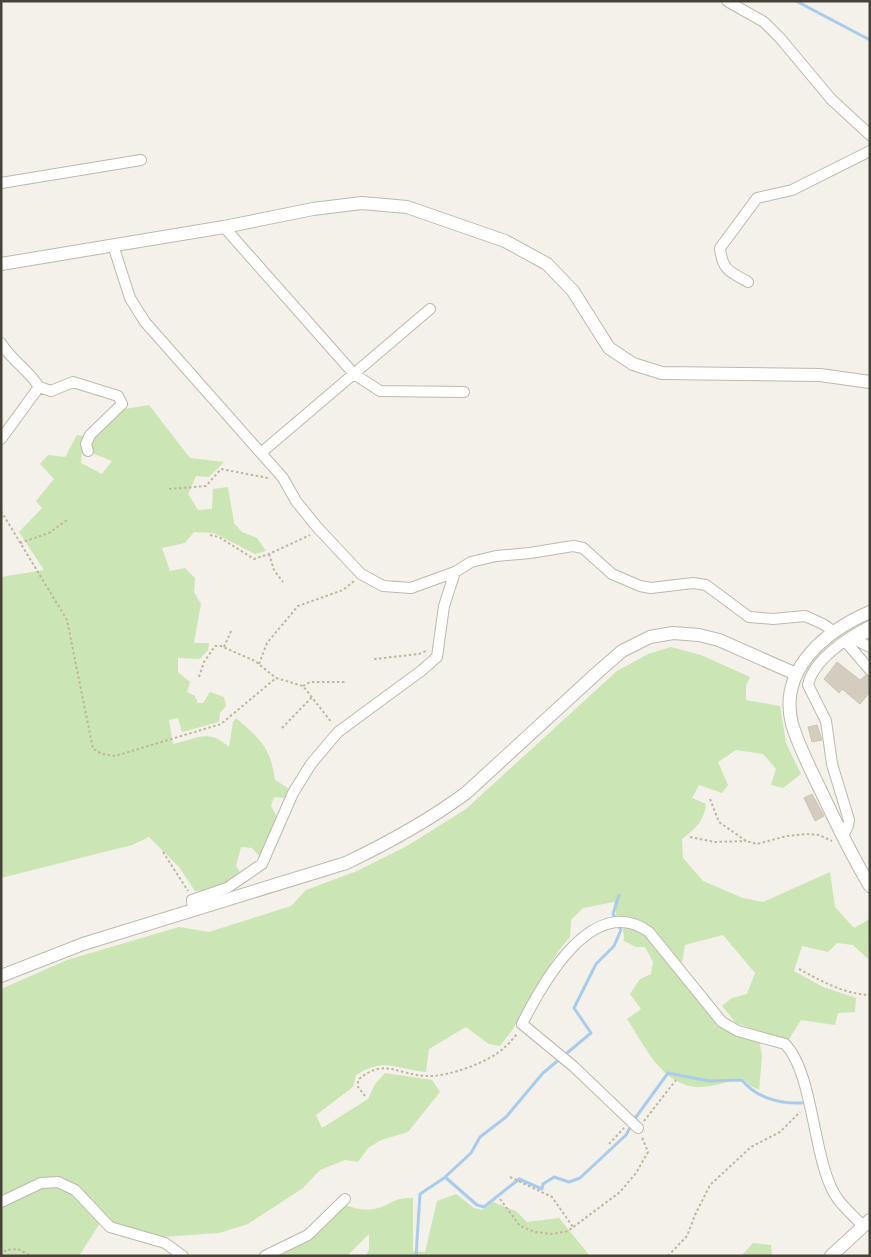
<svg xmlns="http://www.w3.org/2000/svg" width="871" height="1257" font-family="Lato,sans-serif">
	<rect width="100%" height="100%" fill="#f3f1e9"/>
	<!-- green -->
	<path fill="#cbe5b4" d="M149 405 190 458 224 462 209 477 196 476 188 494 198 510 212 509 213 489 228 487 234 523 242 532 257 538 266 551 255 554 214 533 194 532 185 543 162 548 170 571 185 568 195 578 194 592 201 604 194 643H209L208 650 200 659 178 658V672L190 682 187 692 195 696 198 703H203L210 692 224 697 226 706 220 713 219 722 182 732 178 718 169 720 173 744C197 739 208 728 229 747L233 722 236 718C261 740 270 746 275 780L288 788 286 798 274 797 271 806 277 817 260 857 252 848 241 847 236 866 241 874C227 884 213 891 195 891L179 867 149 837 132 845 1 878V577L44 570 19 532 42 508 36 501 54 479 40 464 48 455 65 457 77 435 83 436 81 463 102 474 112 461 94 454 90 445 93 437 125 409Z
		M671 647 701 655 750 677 746 685V700L780 706 786 743 801 774 783 788 771 785 776 769 763 754 736 750 718 762 728 785 722 793 699 785 692 798 706 804C704 821 695 829 682 839L683 858 703 881 743 898 763 902 830 872 835 907 854 928 870 919 868 959 853 945 837 943 828 952 802 946 794 971 823 987 856 998 855 1012 838 1013 835 1025 801 1020 788 1041 736 1023 722 1006 732 998 747 994 755 973 723 935 685 945 682 963C660 939 652 920 617 919L614 902 583 908 571 920 570 937 559 950 513 1029 500 1046 489 1044 466 1027 429 1049 426 1072C395 1069 385 1057 356 1075L353 1087 316 1115 322 1128 368 1099 375 1084 385 1073 432 1080 440 1092 408 1132 381 1140 368 1148 358 1162 345 1160 320 1170 303 1188 248 1224 219 1233 162 1237 113 1223 79 1187 62 1177 37 1181 1 1198V989L67 960 179 927 209 932 291 906 306 890 357 871 407 846 466 809 617 671 648 654Z
		M623 926 650 936 709 1009 759 1038 762 1057 759 1090 749 1085 743 1078C729 1081 711 1088 697 1087 661 1085 644 1044 627 1019L641 1009 630 994 640 979 651 974 653 962 645 947H636L624 941Z
		M58 1186 71 1192 100 1223 79 1256H1V1207L42 1187Z
		M456 1194 474 1208 483 1210 493 1202 516 1211 527 1222 559 1218 590 1256H366L369 1249V1234L347 1256H272L345 1205C354 1208 364 1211 374 1209 390 1206 393 1197 413 1198V1251L425 1252 437 1201Z
		M753 1243 771 1245 772 1256H741Z"/>
	<g fill="none" stroke-linecap="round" stroke-linejoin="round">
		<!-- stream -->
		<path stroke="#a9ccec" stroke-width="3" d="M796 1 870 40
			M617 921 613 914 619 895
			M445 1177 477 1205 484 1207 519 1179 542 1189 543 1184 554 1177 569 1182 580 1178 626 1135 636 1117 668 1073 709 1081 742 1080C756 1098 781 1104 802 1103
			M416 1256 420 1194 444 1178 471 1153 480 1137 506 1117 543 1073 591 1033 574 1008 596 964 614 946 621 930 619 926"/>
	</g>
	<!-- building -->
	<path fill="#d4cdbf" stroke="#cec6b2" d="M837 662 860 680 866 675 870 677V692L860 704 842 689 839 693 824 679Z
		M817 725 822 740 812 742 808 727Z
		M812 794 824 816 815 821 804 798Z"/>
	<g fill="none" stroke-linecap="round" stroke-linejoin="round">
		<!-- service casing -->
		<g stroke="#beb9ac" stroke-width="7">
			<path id="service" d="M858 640 870 634"/>
		</g>
		<!-- minor casing -->
		<g stroke="#beb9ac" stroke-width="12">
			<path id="minor" d="M727 1 764 22 780 38 831 99 870 135
				M1 183 141 160
				M224 227 354 374 380 391 464 392
				M113 245 130 298 145 322 283 478 296 501 317 527 361 574 383 586 411 588 455 572 471 562 496 556 530 553 573 546 583 548 612 574 640 586 651 588 693 583 706 585 749 617 773 619 805 616 823 624 833 631
				M748 282C730 272 722 270 720 248L757 198 792 190 870 151
				M1 343C11 360 29 370 39 387L1 439
				M39 387 51 391 73 382 118 396 122 404 90 435 86 444 88 451
				M262 452 430 309
				M852 638 870 647
				M846 642 870 670
				M843 836 848 826 849 820 832 764 826 721 808 685C813 660 848 637 870 626
				M193 910 192 900 227 888 262 864 293 793 311 764 338 732 421 671 437 657 444 606 455 572
				M638 1128 573 1066 522 1024C543 982 593 892 649 932L722 1022 738 1031 785 1044C813 1072 813 1156 834 1193 840 1205 853 1215 862 1225
				M1 1202 41 1183 58 1182 75 1190 110 1227 165 1243 183 1256
				M265 1256 308 1235 345 1199"/>
		</g>
		<!-- tertiary casing -->
		<g stroke="#beb9ac" stroke-width="14">
			<path id="tertiary" d="M1 264 224 227 313 209 362 203 407 207 505 241 547 264 573 291 609 348 633 364 662 373 820 375 870 382
				M870 612C826 631 778 669 792 724 799 747 810 769 821 791 836 823 851 855 870 886
				M1 976 83 944 346 863C388 843 428 821 466 793L599 671 622 651 650 637 673 633 699 635 719 640 796 674
				M831 1256 870 1220"/>
		</g>
		<!-- path -->
		<path stroke="#bfb69e" stroke-width="2" stroke-dasharray="2.5 2.5" stroke-linecap="butt" d="M169 489 206 486 221 469 268 478
			M1 511 67 620 93 749 102 754 115 756 221 724 276 678 303 686 332 723
			M210 535 219 537 254 559 269 554 310 535
			M20 543 49 533 67 520
			M269 554 274 570 283 582
			M224 647 232 629
			M374 659 419 654 428 650
			M259 664 267 643 298 606 343 590 354 581
			M199 677 204 662 215 646H221L255 661 276 678
			M303 686 310 682H346
			M282 728 312 697
			M710 799 719 822 746 841 757 844 787 836 807 834 819 835 832 841
			M690 837 715 842 746 841
			M163 852 188 891
			M799 969C821 981 844 994 870 995
			M365 1096 358 1087V1080C384 1057 397 1075 427 1076 448 1077 490 1062 505 1047 510 1043 514 1037 518 1033
			M644 1121 676 1080
			M609 1144 624 1128
			M510 1177 552 1197 573 1227
			M500 1199 520 1226 535 1232 553 1234 568 1231 620 1192 636 1173 648 1152 642 1137
			M1 1256 6 1250 18 1249 31 1256
			M668 1256 687 1236 695 1215 710 1185 751 1147 780 1132 800 1112"/>
		<!-- service -->
		<use href="#service" stroke="#fff" stroke-width="5"/>
		<!-- minor -->
		<use href="#minor" stroke="#fff" stroke-width="10"/>
		<!-- tertiary -->
		<use href="#tertiary" stroke="#fff" stroke-width="12"/>
	</g>
	<!-- border -->
	<rect width="871" height="1257" fill="none" stroke="#464238" stroke-width="5"/>
</svg>
